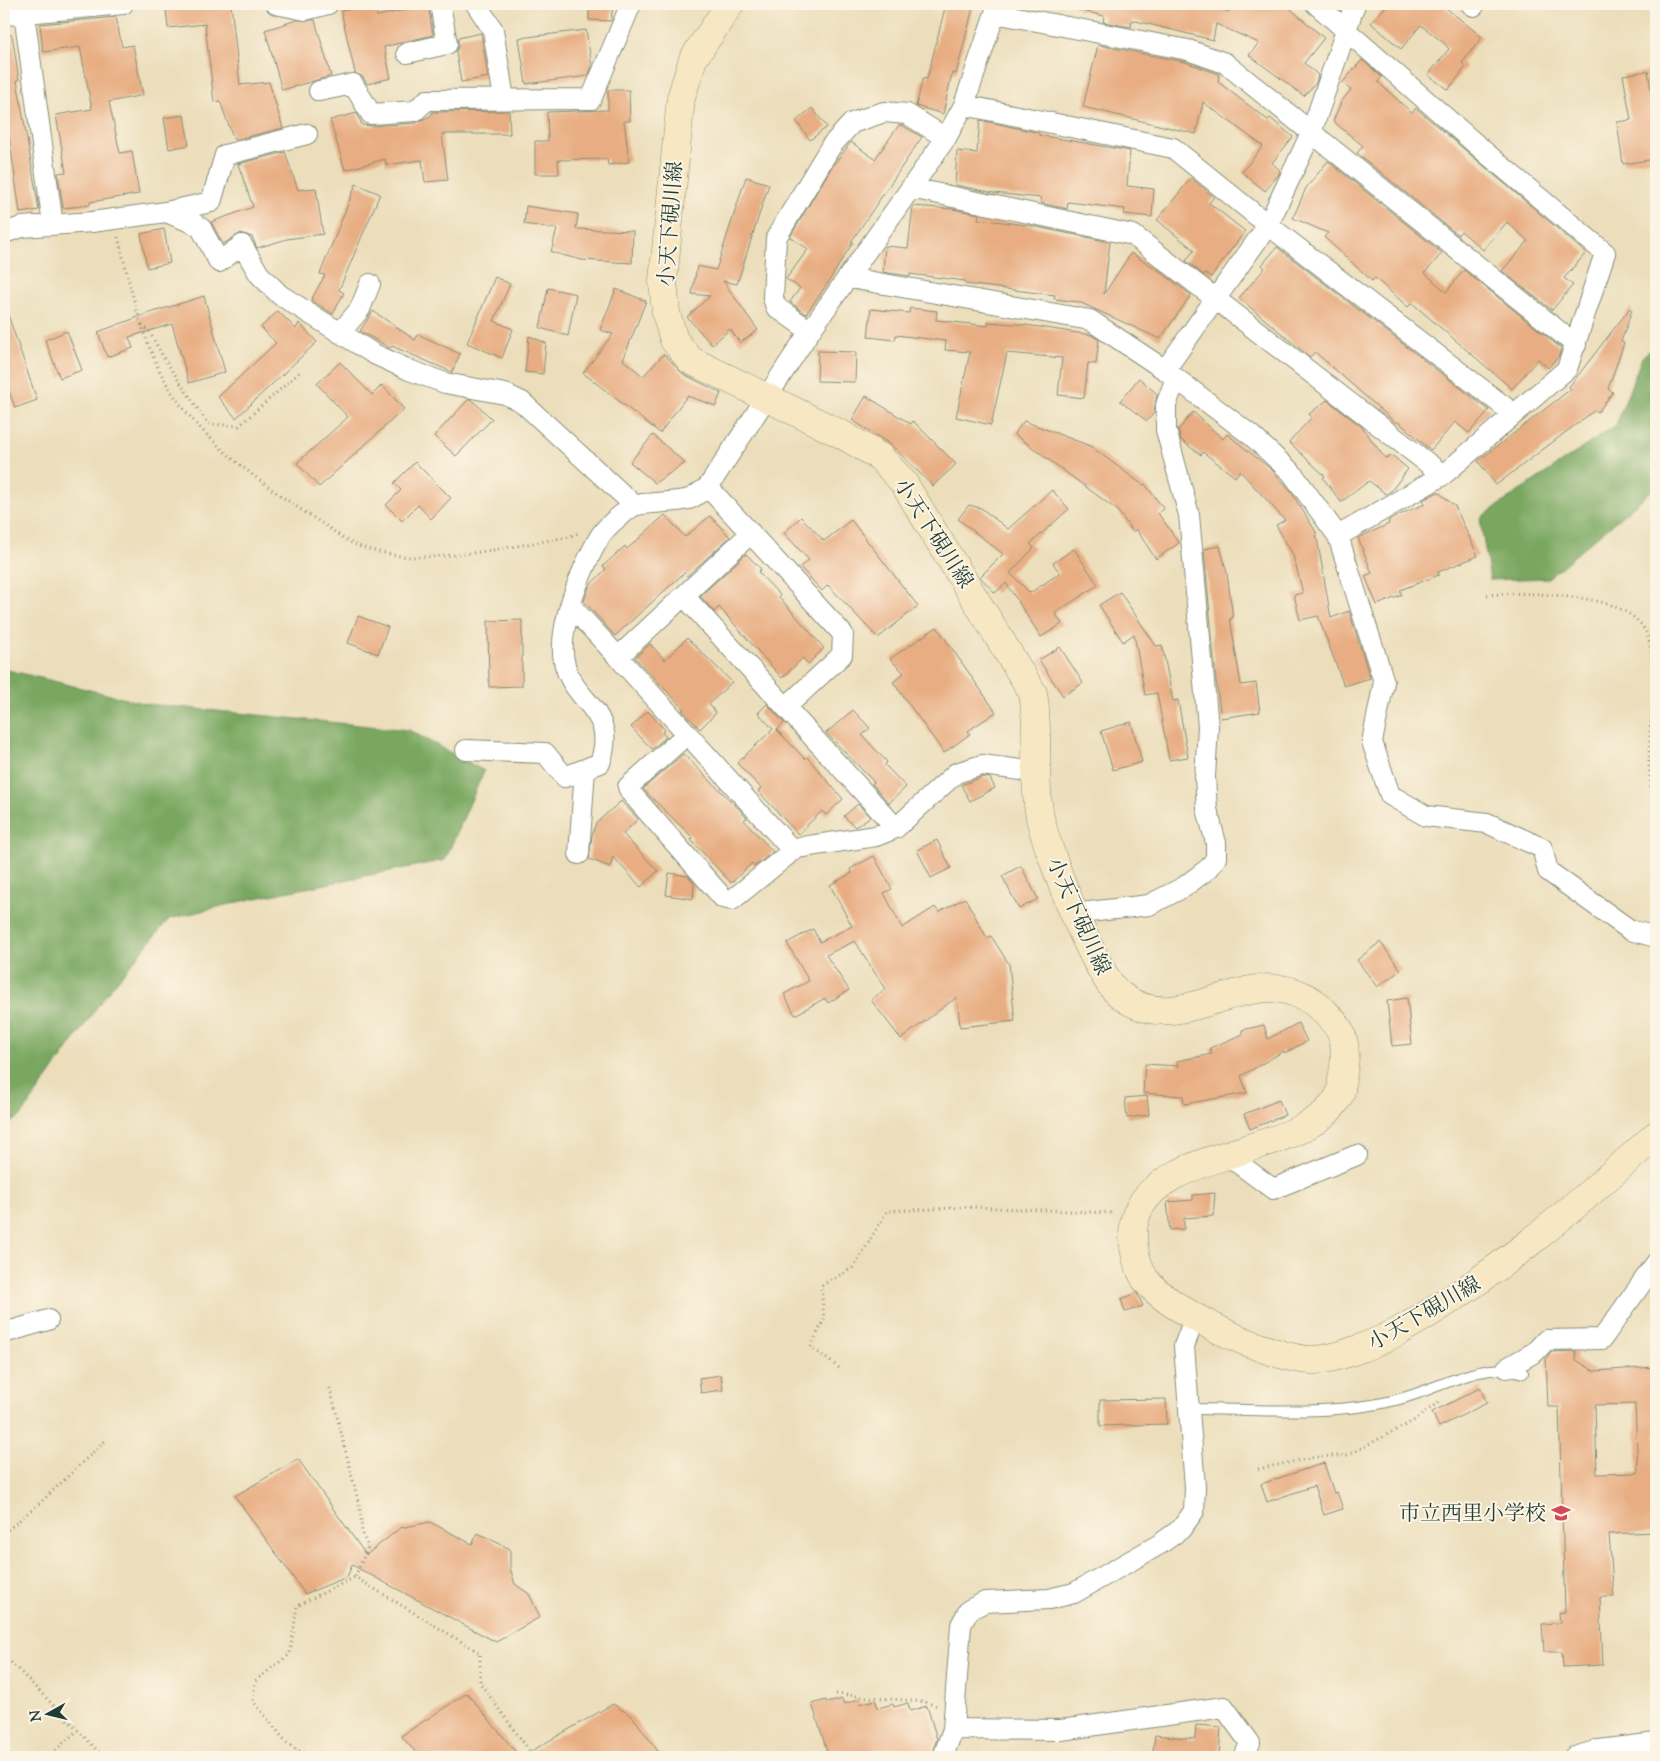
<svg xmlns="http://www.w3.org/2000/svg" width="1660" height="1761" font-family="'Sorts Mill Goudy','Noto Serif JP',serif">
	<rect width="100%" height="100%" fill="#fcf5e5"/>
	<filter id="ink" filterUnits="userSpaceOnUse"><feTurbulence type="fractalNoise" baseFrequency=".02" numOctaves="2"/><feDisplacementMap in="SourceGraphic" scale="10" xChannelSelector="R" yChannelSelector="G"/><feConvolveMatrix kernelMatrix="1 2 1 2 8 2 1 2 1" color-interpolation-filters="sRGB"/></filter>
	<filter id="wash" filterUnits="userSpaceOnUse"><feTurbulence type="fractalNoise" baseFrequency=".0096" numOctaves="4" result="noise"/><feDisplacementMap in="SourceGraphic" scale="20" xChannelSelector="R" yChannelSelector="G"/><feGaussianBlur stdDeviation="1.12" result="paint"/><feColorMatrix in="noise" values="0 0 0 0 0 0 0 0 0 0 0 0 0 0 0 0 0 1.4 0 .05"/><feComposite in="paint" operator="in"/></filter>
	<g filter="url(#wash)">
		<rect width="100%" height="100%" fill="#ecdebb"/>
		<!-- forest -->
		<path fill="#79a761" stroke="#4c724a" d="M1656 345V487L1548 578 1490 580 1480 518 1616 425 1642 357Z
			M4 669 147 704 409 730 484 771 445 860 251 899 169 919 107 993 21 1116 4 1127Z"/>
		<g id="blocks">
			<!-- building -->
			<path fill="#e8ad82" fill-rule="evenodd" d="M231 4 240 85 269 82 283 128 234 140 220 101 214 102 205 24 168 28 166 10Z
				M375 4 377 16 428 5 433 35 384 47 391 78 367 84 363 77 355 73 341 11Z
				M589 4H613L611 21 589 20Z
				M946 4H974L956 74 952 73 943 114 916 106 923 78 927 79Z
				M1079 4H1195L1229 12 1231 4H1285L1324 38 1304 63 1318 75 1316 83 1304 96 1249 55 1259 43 1216 24 1213 40 1132 20 1131 27 1103 22 1104 16 1078 10Z
				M1388 4H1441L1482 37 1462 63 1466 67 1448 90 1428 75 1449 49 1445 44 1421 25 1401 49 1371 23Z
				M116 17 122 47 133 45 143 95 109 102 120 153 132 151 139 194 90 202V205L63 208 58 173 66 172 56 115 92 109 80 47 43 52 40 24Z
				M297 20H315L331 76 282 90 265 30Z
				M586 30 592 67 588 76 526 84 519 38Z
				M481 33 488 77 461 82 456 52 458 47V38Z
				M4 35H12L19 80H17L39 210 20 213 4 99Z
				M1098 45 1185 62 1219 74 1218 82 1268 120 1270 118 1293 137 1272 163 1280 170 1279 174 1265 191 1242 172 1263 146 1203 102 1196 134 1083 107Z
				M1362 60 1382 77 1378 82 1412 113 1416 108 1586 253 1564 278 1573 285 1552 310 1502 271 1528 241 1507 222 1483 250 1461 231 1458 235 1357 153 1363 146 1333 121 1341 102 1351 90 1342 83Z
				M1648 71 1656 122V159L1623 164 1617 122 1631 120 1623 75Z
				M608 90H629L630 121H624L629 162 608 165 607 159 558 160 559 174H535V141H548L547 112 608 110Z
				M812 108 827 127 810 140 796 121Z
				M509 111 510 134H442L448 180 425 182 422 160 386 165 385 159 345 170 330 120 357 113 362 125 372 126 416 123 432 115V112Z
				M184 115 189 145 169 149 164 118Z
				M980 120 1039 133V135L1130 151 1127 186 1154 189 1152 217 1124 214 1125 209 1068 202 1067 209 1041 203V198L994 193 955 185 957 151 977 153Z
				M899 125 903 126 922 137 851 242H853L828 283 806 314 790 302 800 288 786 279 808 249 790 237 831 168 851 142 875 159Z
				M285 152 298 190 316 188 323 234 287 239 257 248 252 237 241 233 223 244 211 222 253 207 238 164Z
				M1328 161 1442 253 1425 273 1446 292 1464 270 1561 348 1559 356 1548 368 1538 359 1512 389 1412 303 1408 307 1375 278 1372 281 1324 237 1328 233 1293 218 1306 188Z
				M746 177 769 184 737 284 723 281 758 330 740 343 730 329 712 345 687 317 710 296 692 294 697 266 716 270Z
				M1191 178 1214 197 1209 203 1245 231 1211 277 1205 273 1204 275 1186 261 1194 250 1157 220Z
				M356 184 380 194 339 290 344 293 333 314 311 300 325 275 320 274Z
				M526 206 578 214 576 229 633 231 632 263 581 260 551 252 557 229 524 224Z
				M913 206 952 209 979 214 978 219 1027 225 1110 242 1104 294 1131 253 1158 270 1191 295 1160 339 1079 302 1054 299 1055 295 965 284V281L910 274V276L883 272 885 246 908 248Z
				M164 229 170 263 147 268 141 234Z
				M1277 247 1489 410 1469 433 1455 422 1431 450 1397 421 1396 423 1315 352 1310 357 1239 298 1265 268 1262 265Z
				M495 277 510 284 494 321 513 329 502 358 467 343Z
				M548 288 576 294 568 336 540 328Z
				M616 289 646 301 623 360 643 376 664 354 683 374 721 393 716 406 687 396 660 433 583 373 613 334 600 330Z
				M204 296 225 372 189 383 172 324 129 337 133 348 107 357 98 332 144 315Z
				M910 308 937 311 936 320 988 326V322L1026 325 1091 335 1099 340 1096 364 1088 363 1084 398 1058 395 1062 358 1007 353 991 425 956 417 970 352 945 350 946 341 896 335 895 340 868 337 871 309 909 313Z
				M1630 308 1632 310 1621 342 1624 343 1608 389 1613 392 1598 412 1595 410 1496 485 1478 461 1571 389 1569 387Z
				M6 309 37 400 15 408 4 377V310Z
				M278 311 296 329 299 323 317 342 236 418 218 397 276 343 261 327Z
				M373 311 415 340 418 334 460 354 452 372 392 346 390 348 360 331Z
				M67 331 82 370 60 378 45 340Z
				M529 336 546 343 543 374 525 372Z
				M818 351 856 352 855 382 817 381Z
				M340 362 372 395 382 385 404 409 319 487 297 463 348 417 317 384Z
				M1139 378 1157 394 1154 413 1147 421 1120 401Z
				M866 396 911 424 913 421 956 464 933 486 890 444 852 420Z
				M469 399 472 400 492 419 456 456 434 436Z
				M1327 400 1361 426 1385 458 1393 456 1408 469 1391 491 1386 494 1369 481 1341 502 1323 478 1325 476 1289 442 1312 417 1309 414Z
				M1193 412 1223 439 1227 434 1272 470 1290 490 1316 532 1331 618 1349 611 1370 678 1344 686 1318 616 1300 620 1294 595 1303 593 1293 555 1276 525 1285 520 1240 471 1235 477 1203 452 1201 455 1181 440 1178 430Z
				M1024 421 1090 446 1143 485 1145 484 1164 509 1158 513 1179 543 1156 559 1136 529 1133 532 1117 510 1014 434Z
				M653 435 685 463 655 483 630 462Z
				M415 462 451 498 431 519 418 505 402 521 386 505 401 490 394 483Z
				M1052 490 1069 509 1030 544 1034 548 1010 573 1030 593 1060 573 1053 563 1074 549 1098 585 1055 613 1062 624 1041 637 1006 583 995 593 980 577 1003 554 958 519 969 505 981 508 1008 529Z
				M1438 492 1455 506 1478 556 1438 572 1439 575 1400 590 1402 595 1377 605 1365 576 1372 573 1358 538 1389 524 1388 521 1399 515 1425 504 1423 500Z
				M665 515 685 537 710 516 730 537 687 576 684 573 615 636 584 601 590 585 606 569 603 566 625 546 627 549Z
				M801 517 824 541 851 520 918 606 878 638 828 585 822 591 800 567 809 560 784 533Z
				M1220 546 1227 573 1233 618H1230L1241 685 1256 683 1260 712 1221 718 1216 680 1204 549Z
				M746 554 761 569 758 572 780 595 779 597 824 648 808 664 803 658 782 678 719 607 714 612 700 596Z
				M1120 592 1156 646 1162 645 1173 701 1178 700 1188 757 1169 760 1157 693 1145 695 1134 634 1123 642 1099 605Z
				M358 616 388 627 378 654 348 643Z
				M522 620V686L489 687 488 621Z
				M937 627 996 712 968 731 970 734 944 753 893 682 904 673 890 659Z
				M687 638 732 682 709 704 716 713 700 729 682 710 684 709 635 658 650 644 665 660Z
				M1060 647 1083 683 1063 696 1039 660Z
				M767 704 784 723 777 730 805 759 807 757 843 799 826 815 822 811 798 834 758 791 761 788 737 763 773 729 758 713Z
				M853 710 870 728 862 735 887 762 885 765 906 787 889 803 872 784 874 782 826 733Z
				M648 711 665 730 662 732 666 737 652 749 631 727Z
				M1131 722 1142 762 1113 770 1101 731Z
				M683 754 738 808 747 818 744 820 773 852 755 866 752 863 731 883 691 840 693 838 643 789Z
				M983 777 990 778 995 788 970 801 961 785Z
				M621 801 638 819 623 834 658 871 641 887 613 857 610 867 589 859 592 835 596 823Z
				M858 804 870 817 855 827 844 816Z
				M937 840 951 868 931 878 917 850Z
				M874 856 892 889 884 893 902 928 935 907 939 912 965 898 987 938 991 936 1009 964 1015 1021 960 1027 957 997 901 1039 871 1000 885 989 855 941 826 955 849 990 828 1003 825 998 795 1015 784 994 809 981 787 943 813 929 820 942 852 926 830 885 852 873 850 869Z
				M1021 866 1038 899 1019 909 1002 876Z
				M669 873 688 876 694 883 693 899 666 895Z
				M1380 942 1401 970 1377 987 1357 960Z
				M1407 998 1412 1044 1392 1046 1387 1001Z
				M1298 1023 1307 1041 1285 1053 1284 1051 1241 1076 1247 1093 1184 1104 1183 1096 1143 1093 1145 1064 1178 1066 1177 1061 1212 1054 1210 1048 1243 1034 1242 1030 1264 1025 1268 1039Z
				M1147 1096 1149 1115 1127 1118 1125 1098Z
				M1279 1100 1285 1115 1250 1129 1244 1114Z
				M1215 1193 1213 1216 1184 1218V1229L1170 1230 1167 1202 1193 1200V1195Z
				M1137 1293 1143 1306 1125 1312 1121 1299Z
				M1576 1351V1360L1594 1371 1656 1367V1532L1609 1534 1614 1597H1600L1603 1665 1563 1667 1562 1652H1544L1542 1624 1560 1623 1559 1613 1565 1612 1559 1407H1548L1546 1358 1551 1352ZM1635 1404 1638 1473 1597 1474 1595 1405Z
				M721 1375 723 1390 701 1393 699 1378Z
				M1480 1388 1487 1403 1439 1427 1432 1412Z
				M1166 1399 1167 1424 1100 1426V1400Z
				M298 1459 366 1555 400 1528 430 1522 472 1544 478 1533 510 1549V1568L515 1584 529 1594 540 1617 496 1642 352 1565 347 1577 305 1594 235 1496Z
				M1324 1463 1334 1493 1337 1492 1343 1509 1324 1515 1314 1486 1267 1502 1261 1484Z
				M467 1693 520 1757H420L401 1736Z
				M842 1699 844 1704 859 1699 860 1704 875 1700 878 1708 893 1704 894 1707 908 1703 910 1711 927 1706 937 1739 932 1752 923 1755 924 1757H829L812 1704 826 1700 827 1703Z
				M613 1704 633 1717 662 1757H521Z
				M1196 1725 1221 1727 1219 1757 1176 1754V1757H1152L1155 1735 1195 1739Z"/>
		</g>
	</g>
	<g filter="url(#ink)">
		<use href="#blocks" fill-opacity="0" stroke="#868e78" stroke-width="1"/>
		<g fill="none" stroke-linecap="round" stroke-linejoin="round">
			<!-- lane casing -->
			<g stroke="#868e78" stroke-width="12">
				<path id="lane" d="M1188 1409C1256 1409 1338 1417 1403 1398 1443 1387 1482 1360 1523 1373"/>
			</g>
			<!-- street casing -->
			<g stroke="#868e78" stroke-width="22">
				<path id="street" d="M276 4 305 10 328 4
					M476 4 493 30 504 99
					M1316 4 1486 153 1605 253 1567 369 1443 475 1338 536
					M1471 4 1474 6
					M24 13 53 225
					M995 13 1188 50 1225 63 1576 345
					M4 15 123 4
					M407 53 447 44 440 4
					M319 91 353 84 371 114 415 111 427 100 591 99 631 4
					M964 105 1173 148 1268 225 1514 414
					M911 188 1133 235 1443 475
					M166 212 211 202 225 155 307 134
					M4 233 22 227 92 222 166 212 193 223 201 228 219 262 242 245 259 274 280 295 374 354 409 370 445 383 505 394 522 402 634 505
					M850 278 1090 320 1165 370 1252 436 1292 473 1338 536 1384 682 1372 742 1390 795 1426 816 1487 823 1542 848 1548 871 1630 930 1656 937
					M810 331 776 307 773 298 776 238 831 146 852 123 884 112 907 114 946 138
					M340 333 360 309 370 284
					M1165 370 1268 225 1311 133 1355 4
					M708 487 843 634 842 655 786 707
					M684 596 896 828
					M571 606 618 657 751 533
					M618 657 793 851
					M686 735 628 787 631 793 723 898 732 900 796 848 876 836 896 828 956 773 982 765 1037 772
					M466 750 545 753 565 777 600 763C619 709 573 705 564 661 557 627 582 568 599 538 605 527 622 514 632 507 640 502 676 503 689 499 695 497 702 491 708 487L810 331 946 138 964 105 998 4
					M579 854 585 769
					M1076 916 1081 913 1149 905 1184 887 1209 868 1216 858V843L1207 809 1205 777 1208 727 1189 515 1166 430V405L1173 386 1178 380
					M1227 1155 1273 1189 1357 1155
					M4 1333 48 1320
					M1507 1368 1535 1352 1546 1340 1602 1339 1656 1263
					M953 1729 1061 1730 1224 1707 1250 1743 1244 1757
					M943 1757 953 1729 961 1625 969 1610 985 1602 1049 1599 1074 1593 1160 1544 1181 1529 1194 1511 1195 1487 1184 1346 1195 1317
					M1574 1757 1599 1750 1656 1743"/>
			</g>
			<!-- secondary casing -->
			<g stroke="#868e78" stroke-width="29">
				<path id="secondary" d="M730 4 693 59 681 98 663 281 666 313 674 340 690 360 843 435 880 457 903 482 1033 693C1040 734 1032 776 1040 817 1047 851 1094 972 1118 993 1181 1047 1249 953 1316 1004 1325 1012 1336 1022 1341 1033 1347 1048 1345 1064 1342 1079 1341 1084 1342 1090 1340 1094 1310 1158 1155 1145 1135 1219 1130 1238 1135 1262 1145 1279 1166 1310 1272 1359 1310 1360 1334 1361 1376 1343 1397 1332 1493 1279 1575 1207 1656 1135"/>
			</g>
			<!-- path -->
			<path stroke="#868e78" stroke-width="3" stroke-dasharray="1 4" stroke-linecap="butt" d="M118 237C131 289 142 344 171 391 204 443 269 489 320 522 332 530 343 539 356 545 367 550 398 557 411 557 463 558 517 545 569 537L580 532
				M142 325 149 331 165 360 208 424 239 426 301 371
				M1487 595C1518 592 1548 594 1579 598 1603 601 1631 608 1645 630 1660 660 1649 727 1649 762 1650 780 1652 798 1656 815
				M839 1368 811 1347 824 1319 821 1286 854 1267 887 1211 972 1207 1114 1213
				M330 1388 360 1509 362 1532 368 1547 355 1577 480 1653V1683L534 1757
				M1258 1469 1316 1457 1348 1455 1415 1420 1440 1401
				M4 1533 42 1501 106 1440
				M4 1655 104 1757
				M836 1694 925 1702 937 1706
				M48 1757 78 1730
				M289 1757 297 1750
				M319 1757 297 1750 287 1743 253 1701 255 1681 290 1654 297 1606 355 1577"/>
			<!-- lane -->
			<use href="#lane" stroke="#fff" stroke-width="10"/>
			<!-- street -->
			<use href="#street" stroke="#fff" stroke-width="20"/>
			<!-- secondary -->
			<use href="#secondary" stroke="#f7e8c3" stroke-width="28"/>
		</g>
	</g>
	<!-- icons -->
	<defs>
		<g id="school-bare" transform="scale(1.5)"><path d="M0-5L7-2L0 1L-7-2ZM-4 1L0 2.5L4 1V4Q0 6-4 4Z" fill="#d1495b" stroke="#fcf5e5" stroke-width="2.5" paint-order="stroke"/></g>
	</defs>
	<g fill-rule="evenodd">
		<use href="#school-bare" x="1561" y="1513"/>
	</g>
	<g text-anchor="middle" stroke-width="4" stroke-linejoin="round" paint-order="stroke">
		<!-- street labels -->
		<g font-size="21" fill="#1f3d34" stroke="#fcf5e5">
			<text transform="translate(670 224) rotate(-86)" y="7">小天下硯川線</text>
			<text transform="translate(934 533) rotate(57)" y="7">小天下硯川線</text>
			<text transform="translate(1079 916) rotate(66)" y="7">小天下硯川線</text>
			<text transform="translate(1424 1313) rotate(-30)" y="7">小天下硯川線</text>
		</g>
		<!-- poi labels -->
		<g font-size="21" fill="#1f3d34" stroke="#fcf5e5" text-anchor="end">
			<text x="1546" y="1520">市立西里小学校</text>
		</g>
	</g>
	<!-- margin -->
	<rect width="1660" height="1761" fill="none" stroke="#fcf5e5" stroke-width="20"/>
	<!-- north arrow -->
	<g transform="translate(48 1714) rotate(262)" stroke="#fcf5e5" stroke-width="4" paint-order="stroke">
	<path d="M0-4L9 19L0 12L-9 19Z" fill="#1f3d34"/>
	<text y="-8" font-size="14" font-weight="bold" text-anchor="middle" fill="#1f3d34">N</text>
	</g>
</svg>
